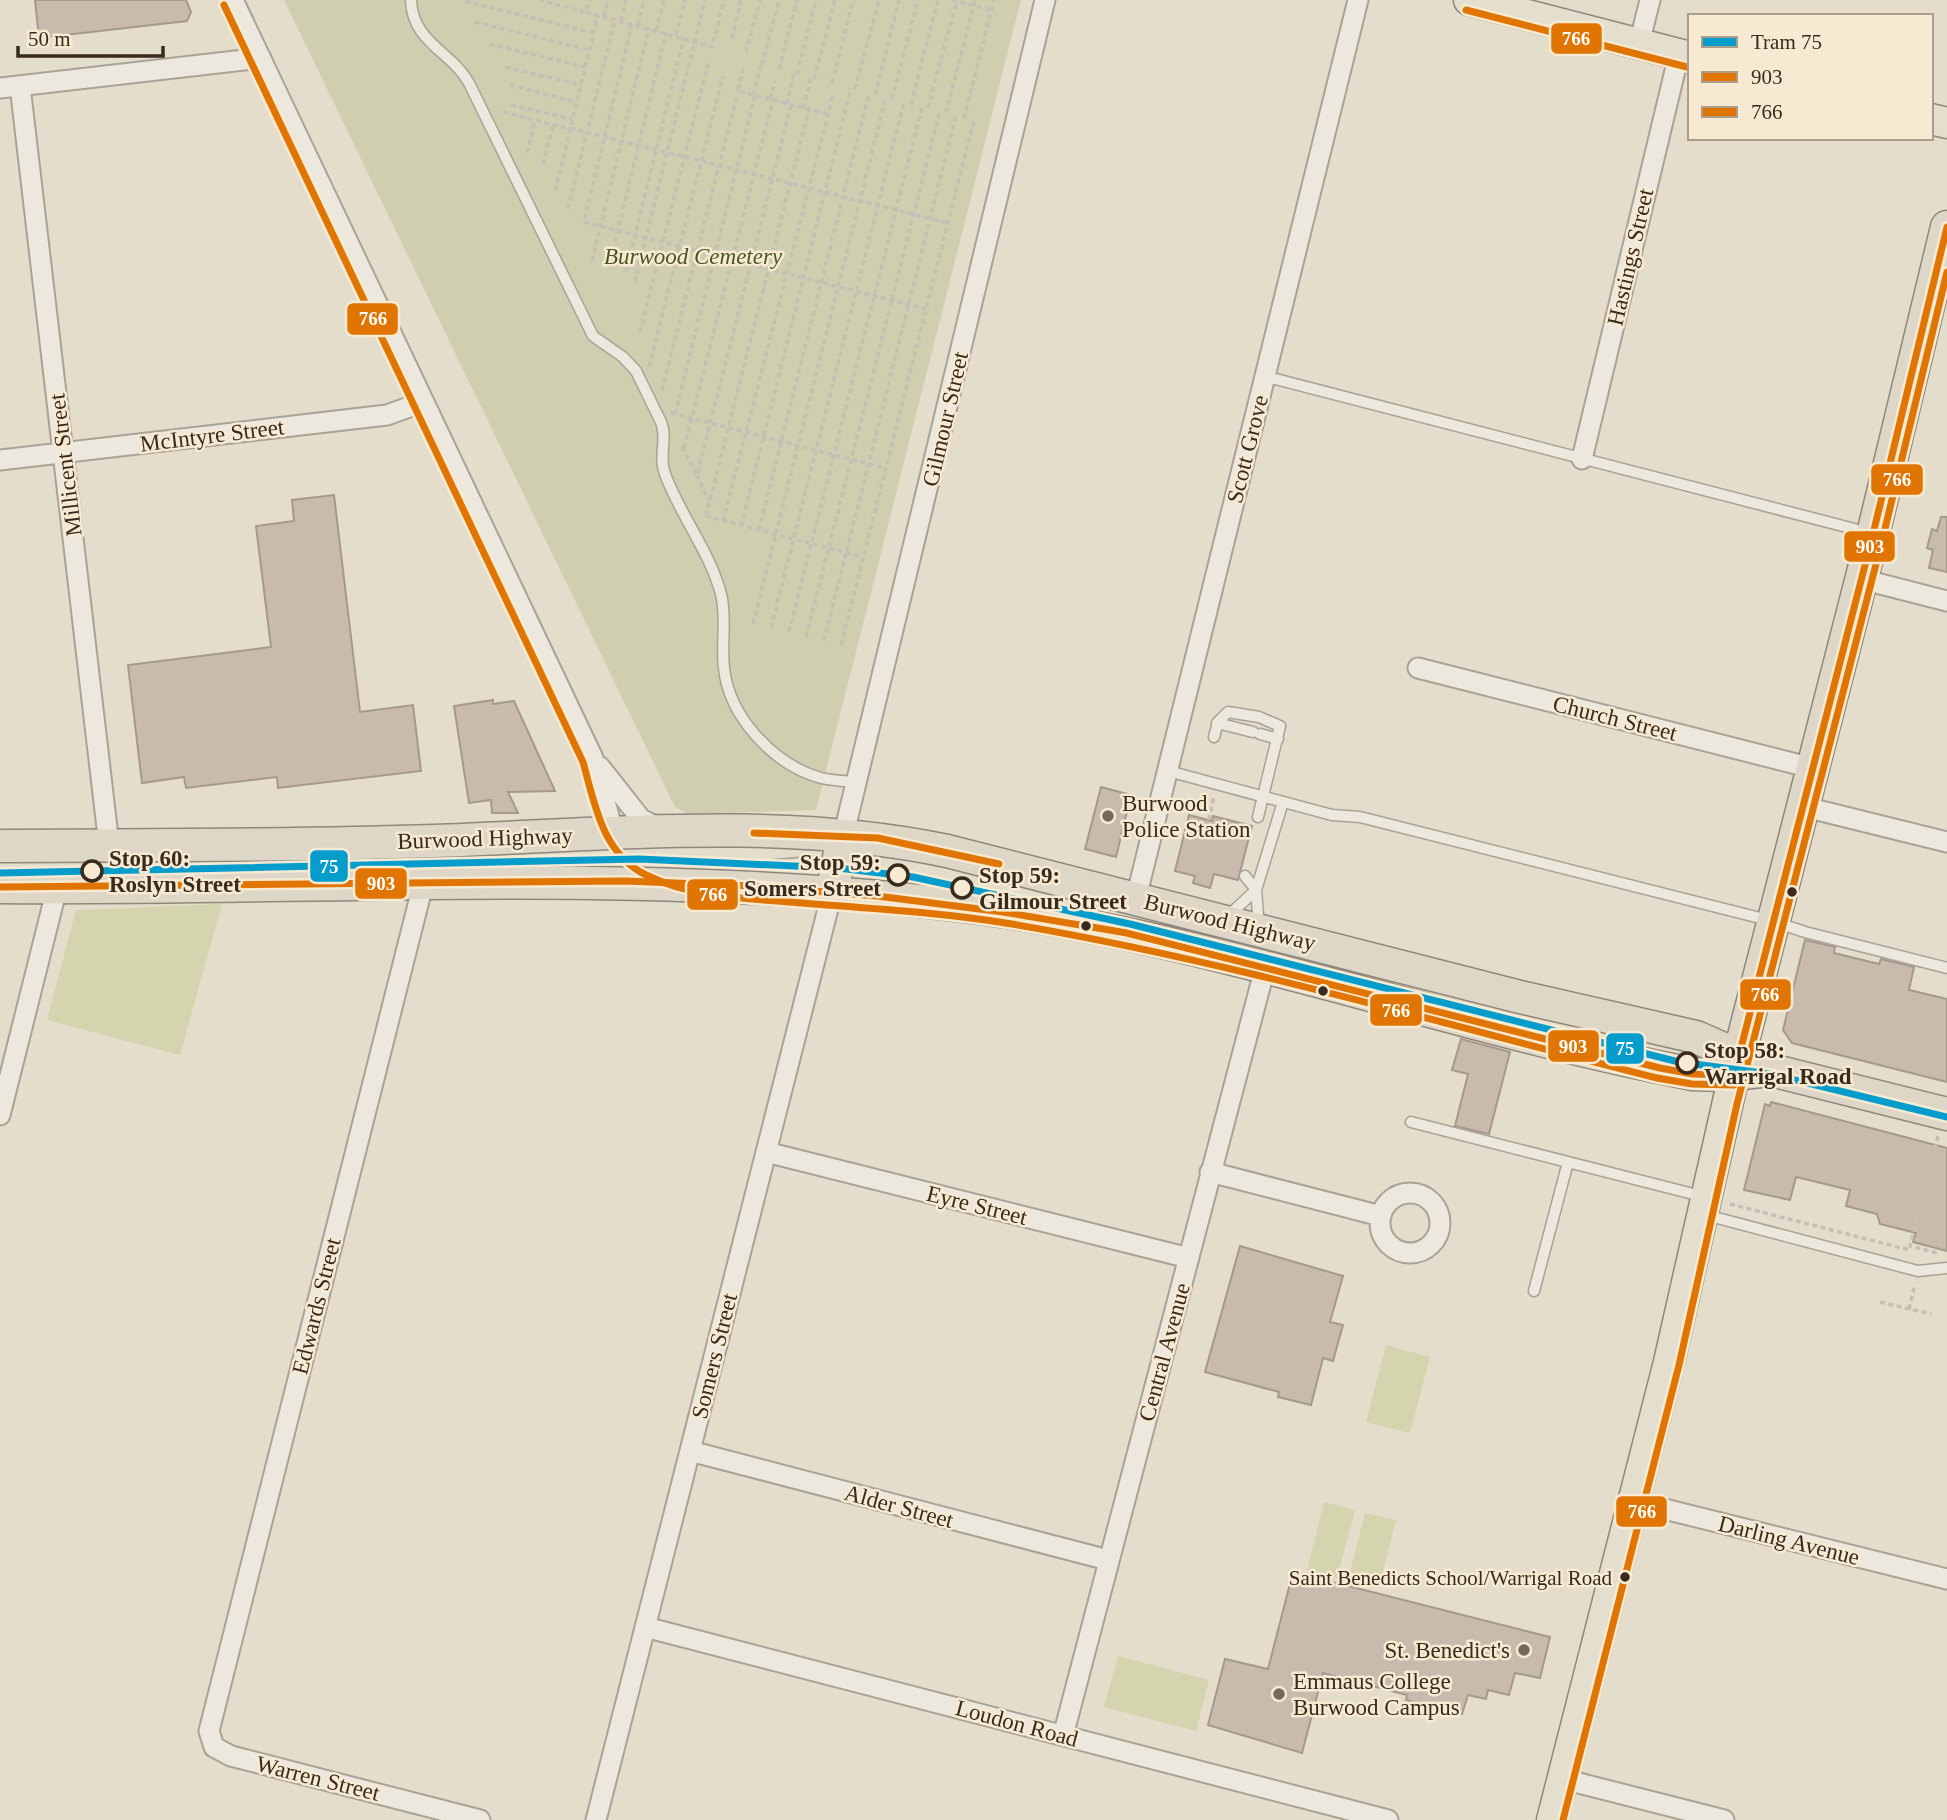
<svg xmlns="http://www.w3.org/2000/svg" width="1947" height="1820" font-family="Georgia,serif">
	<rect width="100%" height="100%" fill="#e4ddcc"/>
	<!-- green -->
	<path fill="#d4d4ae" d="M222 904 180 1055 47 1020 76 910Z
		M1386 1345 1430 1357 1410 1433 1366 1422Z
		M1324 1502 1355 1510 1337 1578 1307 1570Z
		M1365 1513 1396 1520 1379 1588 1348 1580Z
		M1118 1656 1209 1680 1196 1731 1104 1707Z"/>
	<!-- cemetery -->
	<path fill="#cfceae" d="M284 0H1021L816 810 688 814 675 807Z"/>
	<!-- building -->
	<path fill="#c8bbad" stroke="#a5998b" stroke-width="2" d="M35 0H186L191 12 187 21 39 38Z
		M334 495 360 712 413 705 421 771 278 788 277 777 186 788 184 777 142 783 128 665 271 647 256 526 294 521 292 500Z
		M1941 517H1947V572L1929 568 1933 550 1927 548 1932 529 1937 531Z
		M493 700V704L514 701 555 791 508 792 518 813H492L491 800 469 803 454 706Z
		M1101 787 1131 795 1116 857 1085 849Z
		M1189 815 1212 821 1213 816 1252 826 1238 880 1214 874 1210 888 1193 883 1195 876 1175 871Z
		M1805 940 1835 947 1834 953 1879 964 1881 959 1914 967 1909 990 1947 999V1082L1792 1043 1783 1030Z
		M1461 1039 1510 1052 1489 1134 1455 1126 1468 1074 1452 1070Z
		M1771 1102 1947 1148V1251L1913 1242 1916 1233 1880 1224 1877 1214 1846 1206 1850 1190 1796 1177 1790 1200 1744 1190 1765 1104 1770 1106Z
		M1240 1246 1343 1276 1330 1322 1343 1325 1333 1361 1323 1358 1311 1405 1278 1397 1279 1392 1205 1372Z
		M1293 1572 1550 1637 1540 1678 1515 1673 1509 1695 1488 1690 1486 1699 1468 1695 1462 1714 1406 1700 1407 1695 1323 1673 1302 1753 1208 1725 1225 1659 1268 1669Z"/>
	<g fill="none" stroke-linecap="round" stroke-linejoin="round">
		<!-- service casing -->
		<g stroke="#a9a296" stroke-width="13">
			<path id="service" d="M411 0C412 42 452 52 469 83L593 336 623 357 636 371 661 422C668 439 658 457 665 474 680 515 710 552 721 594 727 618 721 643 724 668 729 717 774 765 821 778 833 781 845 781 858 782
				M1264 376 1870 533
				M1217 723 1253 732
				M1260 734 1278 739
				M1214 737 1218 722 1228 712 1259 717 1280 726 1258 817
				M1168 771 1332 815 1360 817 1772 921 1805 932 1947 968
				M1245 876 1256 890
				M1228 916 1256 890
				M1259 927 1256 890 1283 802
				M1411 1122 1705 1197
				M1706 1215 1918 1271 1947 1268
				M1534 1291 1568 1162"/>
		</g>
		<!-- minor casing -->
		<g stroke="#a9a296" stroke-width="23">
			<path id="minor" d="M233 0 593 758 614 834
				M1639 44 1650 0
				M20 86 109 845
				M0 88 261 58
				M1582 459 1679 54
				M0 460 387 415 423 402
				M1861 579 1947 601
				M1418 668 1812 768
				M600 767 641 819 661 829
				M1801 806 1947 842
				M843 837 1045 0
				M424 881 209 1731 214 1747 231 1756 480 1820
				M1136 898 1358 0
				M0 1115 57 888
				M766 1152 1189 1258
				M1210 1172 1381 1216
				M1380 1223a30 30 0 1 1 60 0a30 30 0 1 1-60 0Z
				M690 1451 1108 1560
				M1632 1501 1947 1579
				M645 1627 1388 1820
				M1063 1736 1265 968
				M1563 1779 1724 1820
				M596 1820 832 893"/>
		</g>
		<!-- primary casing -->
		<g stroke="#8f877c" stroke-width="33">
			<path id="primary" d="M1469 0 1690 57
				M1931 119 1947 123
				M1552 1820 1669 1362 1734 1075"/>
		</g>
		<!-- trunk casing -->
		<g stroke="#8f877c" stroke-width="35">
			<path id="trunk" d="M0 846C145 845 290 846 434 841 604 835 780 816 947 851L1520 997 1696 1037 1771 1070 1947 1114
				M0 887C329 890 652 865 980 908 1222 941 1453 1028 1693 1074L1724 1075 1770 1070
				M832 893 843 837
				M1734 1075 1873 534 1947 227"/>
		</g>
		<!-- path -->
		<path stroke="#c5bfb5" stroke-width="3.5" stroke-dasharray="5 3.5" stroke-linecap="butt" d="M539 0 586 12 589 0
			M952 0 991 10
			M465 1 593 33
			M586 12 712 47 724 0
			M604 16 608 0
			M621 21 626 0
			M475 22 589 50
			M632 24 584 222 926 309
			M638 25 644 0
			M656 30 664 0
			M676 35 685 0
			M732 38 741 0
			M490 44 585 67
			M746 52 760 0
			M762 65 779 0
			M506 67 581 85
			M743 68 738 91 828 114
			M779 69 797 0
			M797 74 816 0
			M814 79 835 0
			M832 83 853 0
			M510 85 576 102
			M855 89 879 0
			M753 95 761 65
			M875 95 899 0
			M770 99 775 81
			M892 99 918 0
			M787 104 794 73
			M911 104 938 0
			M511 105 572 119
			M803 108 811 78
			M928 108 957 0
			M503 112 570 129
			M946 113 975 0
			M964 118 994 0
			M570 128 948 223
			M527 153 535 120
			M543 164 553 125
			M555 191 598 15
			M568 209 615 19
			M592 261 649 28
			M609 267 666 32
			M626 272 684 37
			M635 282 705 0
			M640 332 709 60
			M649 367 723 76
			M662 390 738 91
			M671 413 886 468
			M675 414 755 95
			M682 447 697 475 791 105
			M684 448 773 100
			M697 475 709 501
			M706 516 809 109
			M706 516 863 557
			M723 521 833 95
			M741 526 851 88
			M759 530 869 93
			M753 624 886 97
			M771 628 904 102
			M789 632 922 107
			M806 637 940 111
			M824 641 956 115
			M841 645 974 120
			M1209 820 1214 796
			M1938 1136 1910 1246 1938 1253
			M1730 1204 1906 1249 1910 1246
			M1880 1302 1931 1314
			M1909 1309 1915 1284"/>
		<!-- service -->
		<use href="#service" stroke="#ece8de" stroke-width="10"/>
		<!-- minor -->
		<use href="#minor" stroke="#ece8de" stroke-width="19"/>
		<!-- primary -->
		<use href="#primary" stroke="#e4decf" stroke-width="30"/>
		<!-- trunk -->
		<use href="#trunk" stroke="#ded6c6" stroke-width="32"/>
		<!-- tram -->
		<path stroke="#aca79e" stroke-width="2" d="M748 862 815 856"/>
		<!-- bus-1 casing -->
		<g stroke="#f6ebd2" stroke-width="12">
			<path id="bus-1" d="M754 833 878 838 999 864
				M0 887 625 881 751 886 877 896 1003 912 1127 933 1660 1068 1693 1074 1734 1075 1873 534 1947 227"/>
		</g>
		<!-- bus-2 casing -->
		<g stroke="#f6ebd2" stroke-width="12">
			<path id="bus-2" d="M224 5 583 762C595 805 602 853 646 875 691 897 741 898 789 902 863 908 938 912 1012 924 1230 961 1443 1024 1657 1078L1692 1084 1734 1085
				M1466 10 1687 67
				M1563 1820 1679 1365 1737 1104 1883 537 1947 272"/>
		</g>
		<!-- bus-1 -->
		<use href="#bus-1" stroke="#e17504" stroke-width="7"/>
		<!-- bus-2 -->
		<use href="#bus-2" stroke="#e17504" stroke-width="7"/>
		<!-- tram-1 casing -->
		<g stroke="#f6ebd2" stroke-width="12">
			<path id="tram-1" d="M0 873 639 859 838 868 913 877 1130 924 1679 1062 1770 1074 1947 1117"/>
		</g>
		<!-- tram-1 -->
		<use href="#tram-1" stroke="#069ccc" stroke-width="7"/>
	</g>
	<!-- markers -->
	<g fill="#75695a" stroke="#f6ebd2" stroke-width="2.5">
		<circle cx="1108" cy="816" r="7"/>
		<circle cx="1524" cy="1650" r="7"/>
		<circle cx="1279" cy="1694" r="7"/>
	</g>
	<g fill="#f6ebd2" stroke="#392a1d" stroke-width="3.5">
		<circle cx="92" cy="871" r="10"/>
		<circle cx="898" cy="875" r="10"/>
		<circle cx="962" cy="888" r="10"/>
		<circle cx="1687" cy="1063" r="10"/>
	</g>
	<g fill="#392a1d" stroke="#f6ebd2" stroke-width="2.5">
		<circle cx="1792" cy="892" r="6"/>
		<circle cx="1086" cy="926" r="6"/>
		<circle cx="1323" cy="991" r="6"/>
		<circle cx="1625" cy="1577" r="6"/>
	</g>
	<g text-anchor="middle" stroke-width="5" stroke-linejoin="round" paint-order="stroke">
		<!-- bus labels -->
		<g font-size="21" fill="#392a1d" stroke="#f6ebd2" text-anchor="end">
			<text x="1612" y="1585">Saint Benedicts School/Warrigal Road</text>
		</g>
		<!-- park labels -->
		<g font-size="23" font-style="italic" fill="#495623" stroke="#f6ebd2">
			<text x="693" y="264">Burwood Cemetery</text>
		</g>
		<!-- street labels -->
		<g font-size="23" fill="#392a1d" stroke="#f6ebd2">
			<text transform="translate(1630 257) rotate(-77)" y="8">Hastings Street</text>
			<text transform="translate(945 419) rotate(-77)" y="8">Gilmour Street</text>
			<text transform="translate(212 435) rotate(-7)" y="8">McIntyre Street</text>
			<text transform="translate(1247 449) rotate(-76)" y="8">Scott Grove</text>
			<text transform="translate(65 465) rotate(-97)" y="8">Millicent Street</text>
			<text transform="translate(1615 718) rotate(14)" y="8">Church Street</text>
			<text transform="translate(485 838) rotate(-2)" y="8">Burwood Highway</text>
			<text transform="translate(1230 922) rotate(14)" y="8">Burwood Highway</text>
			<text transform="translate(977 1205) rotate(14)" y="8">Eyre Street</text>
			<text transform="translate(316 1306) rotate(-76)" y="8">Edwards Street</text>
			<text transform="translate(1164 1352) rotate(-75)" y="8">Central Avenue</text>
			<text transform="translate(714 1356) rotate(-76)" y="8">Somers Street</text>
			<text transform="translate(899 1506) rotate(15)" y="8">Alder Street</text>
			<text transform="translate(1789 1540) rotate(14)" y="8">Darling Avenue</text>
			<text transform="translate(1017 1723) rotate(15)" y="8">Loudon Road</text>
			<text transform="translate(318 1778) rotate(14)" y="8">Warren Street</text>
		</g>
		<!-- poi labels -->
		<g font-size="23" fill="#392a1d" stroke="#f6ebd2" text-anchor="start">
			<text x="1122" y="811">Burwood<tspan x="1122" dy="26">Police Station</tspan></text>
			<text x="1510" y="1658" text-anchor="end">St. Benedict's</text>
			<text x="1293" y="1689">Emmaus College<tspan x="1293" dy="26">Burwood Campus</tspan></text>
		</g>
		<!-- stop labels -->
		<g font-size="23" font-weight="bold" fill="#392a1d" stroke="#f6ebd2" text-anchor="start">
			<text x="109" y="866">Stop 60:<tspan x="109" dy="26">Roslyn Street</tspan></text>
			<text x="881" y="870" text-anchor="end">Stop 59:<tspan x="881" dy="26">Somers Street</tspan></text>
			<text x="979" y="883">Stop 59:<tspan x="979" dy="26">Gilmour Street</tspan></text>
			<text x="1704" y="1058">Stop 58:<tspan x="1704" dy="26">Warrigal Road</tspan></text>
		</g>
	</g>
	<g stroke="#f6ebd2" stroke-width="2.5">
		<rect x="1550" y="22" width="53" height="33" rx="7" fill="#e17504"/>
		<rect x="346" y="302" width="53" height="34" rx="7" fill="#e17504"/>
		<rect x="1870" y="463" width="54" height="33" rx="7" fill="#e17504"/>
		<rect x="1843" y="530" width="53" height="33" rx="7" fill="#e17504"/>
		<rect x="309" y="849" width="40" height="34" rx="7" fill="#069ccc"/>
		<rect x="354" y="867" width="54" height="33" rx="7" fill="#e17504"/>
		<rect x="686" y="878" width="53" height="33" rx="7" fill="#e17504"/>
		<rect x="1739" y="978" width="53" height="33" rx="7" fill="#e17504"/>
		<rect x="1369" y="993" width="54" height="34" rx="7" fill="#e17504"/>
		<rect x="1547" y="1029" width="53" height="34" rx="7" fill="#e17504"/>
		<rect x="1605" y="1032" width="40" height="33" rx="7" fill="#069ccc"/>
		<rect x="1615" y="1495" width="53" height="33" rx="7" fill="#e17504"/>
	</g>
	<g font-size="19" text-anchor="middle" font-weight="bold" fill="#fff">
		<text x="1576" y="45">766</text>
		<text x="373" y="325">766</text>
		<text x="1897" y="486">766</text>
		<text x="1870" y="553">903</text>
		<text x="329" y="873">75</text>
		<text x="381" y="890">903</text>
		<text x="713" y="901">766</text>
		<text x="1765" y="1001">766</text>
		<text x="1396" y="1017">766</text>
		<text x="1573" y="1053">903</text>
		<text x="1625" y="1055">75</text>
		<text x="1642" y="1518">766</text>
	</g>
	<!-- legend -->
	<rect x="1688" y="14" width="245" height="126" fill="#f6ebd2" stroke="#aa9e8a" stroke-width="2"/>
	<rect x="1702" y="37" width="35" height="10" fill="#069ccc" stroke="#aa9e8a" stroke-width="2"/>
	<text x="1751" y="49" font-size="21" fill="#392a1d">Tram 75</text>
	<rect x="1702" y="72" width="35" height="10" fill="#e17504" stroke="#aa9e8a" stroke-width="2"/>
	<text x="1751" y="84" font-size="21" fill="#392a1d">903</text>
	<rect x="1702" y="107" width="35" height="10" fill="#e17504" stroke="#aa9e8a" stroke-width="2"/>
	<text x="1751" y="119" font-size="21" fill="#392a1d">766</text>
	<!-- scale -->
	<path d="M18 46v10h145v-10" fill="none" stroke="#392a1d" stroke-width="3.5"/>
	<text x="28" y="46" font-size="21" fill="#392a1d" stroke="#f6ebd2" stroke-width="5" paint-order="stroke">50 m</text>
</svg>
